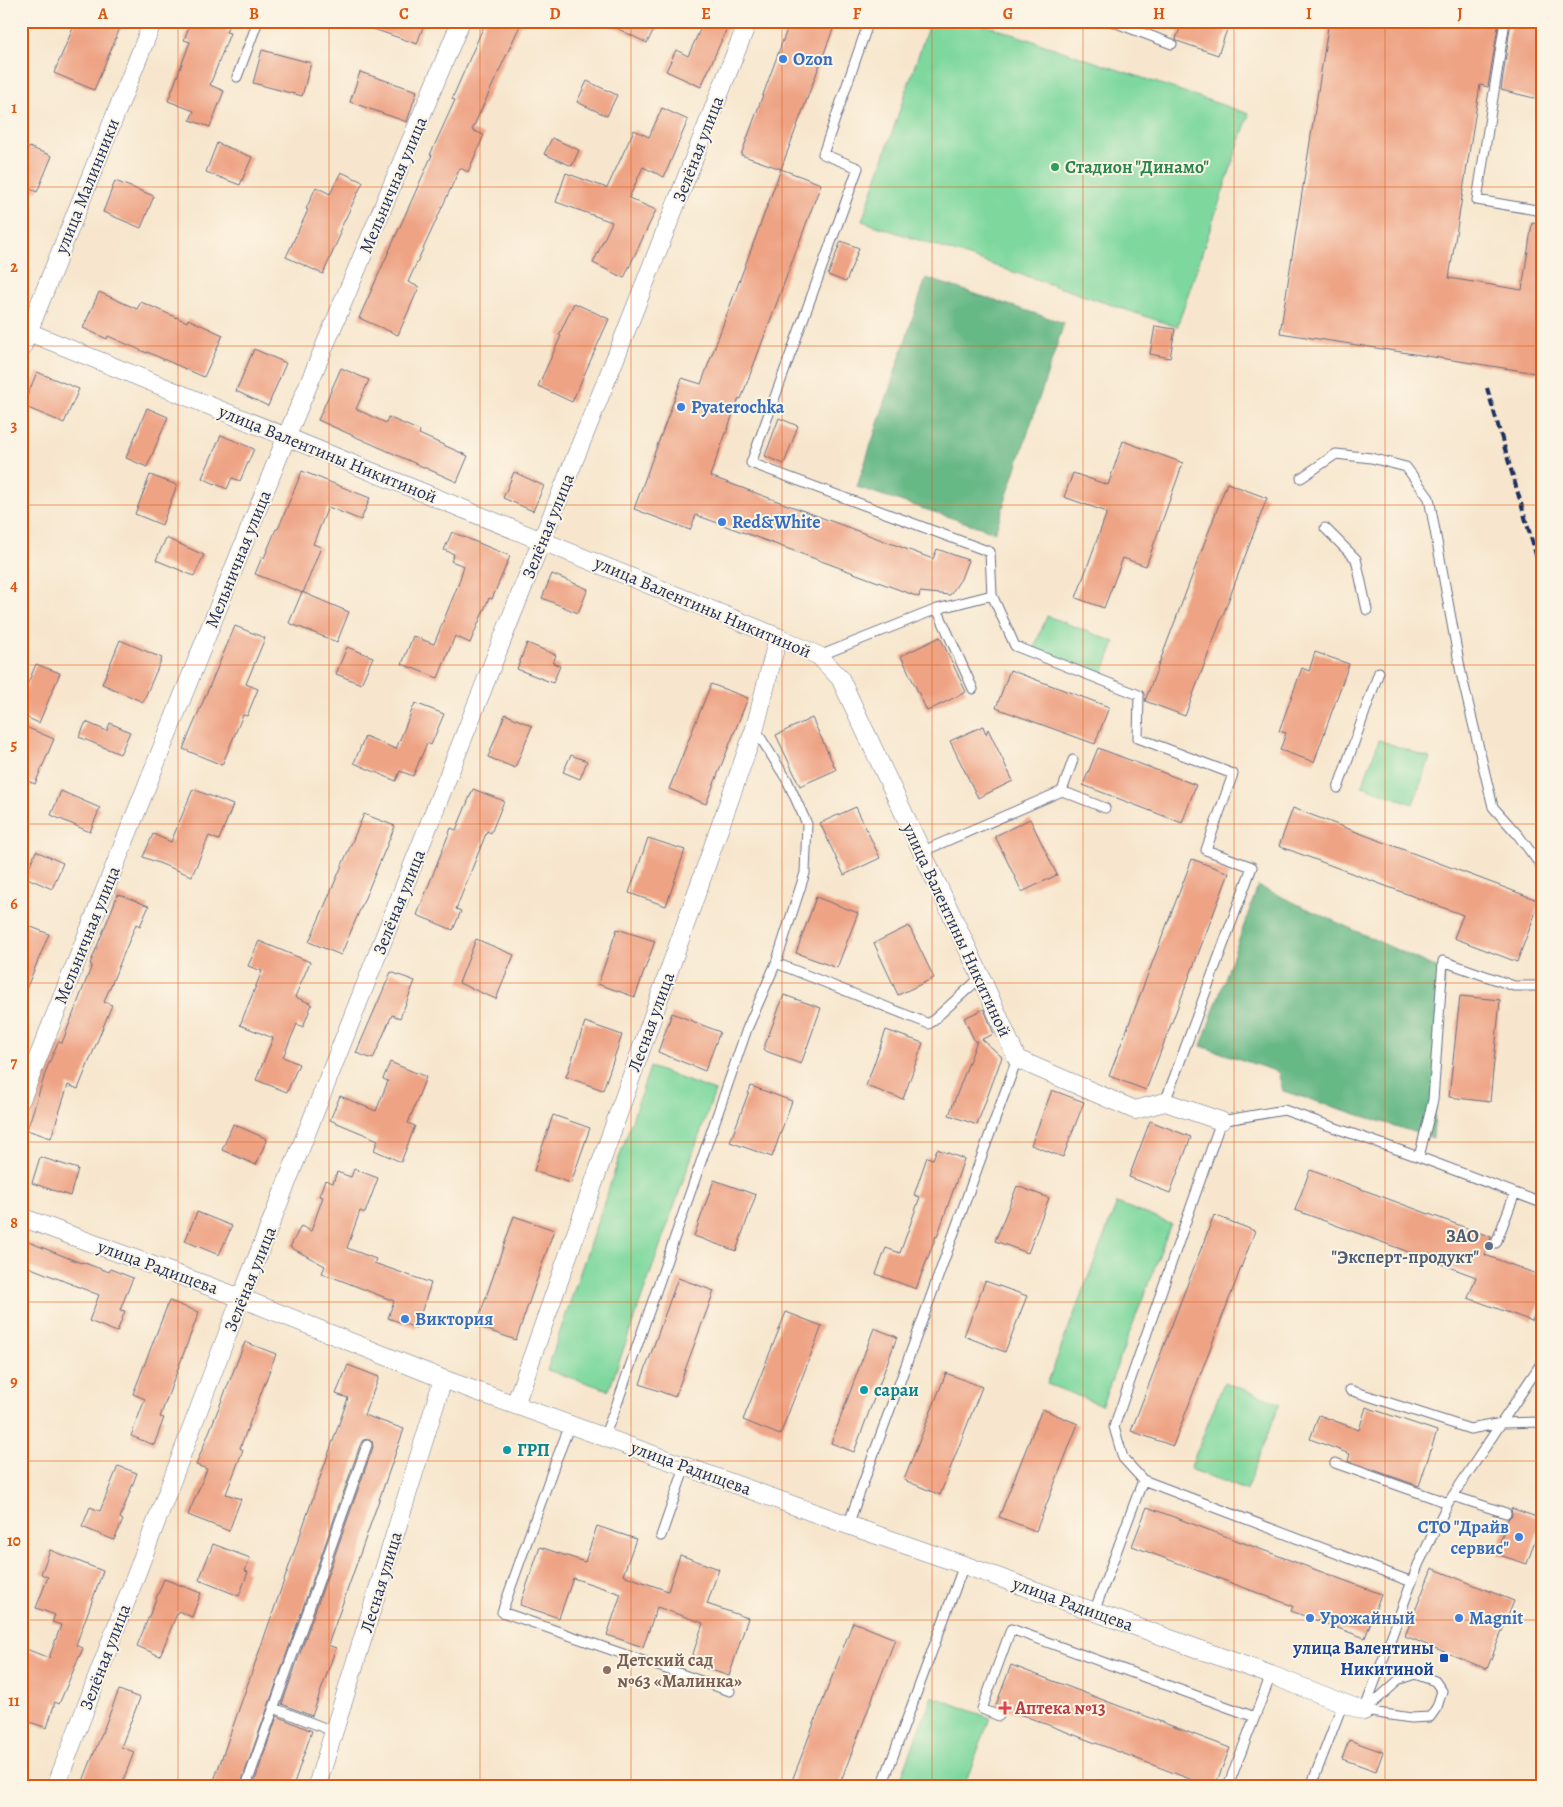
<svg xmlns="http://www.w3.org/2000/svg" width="1563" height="1807" font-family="Alegreya,serif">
	<rect width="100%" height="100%" fill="#fcf5e5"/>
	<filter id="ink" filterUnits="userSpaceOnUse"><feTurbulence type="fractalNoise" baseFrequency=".02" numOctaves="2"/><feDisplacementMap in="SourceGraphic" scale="10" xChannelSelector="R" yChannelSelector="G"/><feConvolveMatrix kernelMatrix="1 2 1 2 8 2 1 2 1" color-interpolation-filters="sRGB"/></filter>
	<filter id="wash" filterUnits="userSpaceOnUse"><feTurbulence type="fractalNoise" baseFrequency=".0096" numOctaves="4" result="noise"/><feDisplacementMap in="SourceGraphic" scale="20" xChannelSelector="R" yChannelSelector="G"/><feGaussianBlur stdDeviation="1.12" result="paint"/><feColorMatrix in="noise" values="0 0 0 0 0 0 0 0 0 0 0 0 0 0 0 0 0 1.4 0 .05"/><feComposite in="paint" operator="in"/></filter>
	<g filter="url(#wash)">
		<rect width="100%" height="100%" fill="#f7e6cd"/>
		<!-- green -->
		<path fill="#7ed89e" stroke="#4c847e" d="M930 21H974L1249 114 1177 327 862 221Z
			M1047 616 1115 642 1101 679 1032 653Z
			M1379 740 1430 758 1413 804 1362 786Z
			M650 1067 715 1091 609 1390 547 1370Z
			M1117 1203 1171 1224 1102 1405 1047 1384Z
			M1224 1382 1280 1403 1246 1490 1190 1469Z
			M932 1696 990 1718 964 1786H898Z"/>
		<!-- forest -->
		<path fill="#66b885" stroke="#407472" d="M926 278 1064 323 995 532 857 487Z
			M1258 886 1445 972 1433 1138 1283 1091 1278 1072 1201 1046Z"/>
		<g id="blocks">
			<!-- building -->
			<path fill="#eea384" d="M76 21H123L94 90 54 73Z
				M191 21H230L226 32 230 33 210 85 224 91 210 127 190 120 194 111 168 101 190 42 184 40Z
				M359 21H425L417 44 359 24Z
				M486 21H522L472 130 484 135 468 172 460 168 408 282 419 287 398 335 359 318 432 155H430L455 100 452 99Z
				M602 21H658L647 43Z
				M704 21H730L701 87 666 71 676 50 688 56Z
				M790 21H836L781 169 741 155Z
				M1183 21H1230L1218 55 1177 41 1176 39Z
				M1329 21H1499L1488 87 1480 85 1449 278 1522 290 1532 223 1542 224V374L1280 333Z
				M1511 21H1542V100L1501 90Z
				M262 50 311 63 302 96 253 83Z
				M360 72 417 91 407 122 350 102Z
				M587 81 617 95 607 116 577 102Z
				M662 108 688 120 664 177 643 167 629 198 656 210 624 278 593 263 612 222 556 202 566 173 607 188 634 130 649 137Z
				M552 138 579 150 572 166 544 154Z
				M217 143 252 157 240 185 206 172Z
				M29 147 52 156 37 192 21 185V165Z
				M781 169 821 184 741 399 739 398 710 476 933 559 937 549 968 560 961 579 950 595 920 592 919 597 696 515 690 530 634 509 682 378 701 384Z
				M341 172 363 182 339 232 341 233 323 274 286 257 308 210 306 209 316 187 330 194Z
				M115 181 154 196 141 228 103 212Z
				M841 241 859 248 846 282 828 275Z
				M99 292 137 309 141 302 187 322 188 319 223 335 204 377 147 352V353L108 336 107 339 83 328Z
				M574 303 609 319 572 402 538 386 561 336 559 335Z
				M1155 326 1175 329 1170 358 1150 354Z
				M254 349 286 363 268 406 236 391Z
				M341 368 369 380 356 409 386 423 388 417 420 431 419 434 468 456 457 482 318 420Z
				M37 372 79 389 64 423 23 406Z
				M147 408 168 417 147 467 126 458Z
				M779 418 798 426 784 464 765 456Z
				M221 435 254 449 240 481 232 478 227 489 202 478Z
				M1123 441 1183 463 1146 566 1123 558 1104 608 1076 598 1107 512 1064 497 1073 473 1108 485Z
				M302 471 370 498 361 520 328 507 313 544 321 547 303 593 255 574 262 557 264 558 276 529H278Z
				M514 472 544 486 533 511 503 498Z
				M150 475 177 485 162 525 135 514Z
				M1227 483 1267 498 1185 716 1145 701Z
				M452 532 510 556 492 599 489 598 470 643 455 636 438 678 402 664 413 636 434 644 458 585 464 566 451 561 454 554 444 550Z
				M166 538 204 555 194 576 156 560Z
				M552 574 588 589 578 613 542 598Z
				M302 592 349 612 337 642 289 623Z
				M235 626 265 638 246 684 258 689 247 716 243 715 222 765 183 749Z
				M940 637 966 692 927 711 901 656Z
				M120 640 162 658 143 702 102 684Z
				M527 643 556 655 553 663 560 666 553 683 517 669Z
				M347 647 373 657 361 684 336 674Z
				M1315 652 1349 664 1314 762 1280 750 1286 733 1279 731 1302 668 1309 671Z
				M36 664 60 673 39 723 21 715V699Z
				M1010 670 1109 707 1095 744 996 708Z
				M711 684 748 698 706 804 669 789Z
				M415 703 444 714 431 745 427 743 413 776 400 771 396 781 354 763 365 736 396 749Z
				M505 714 532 726 515 768 488 757Z
				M812 718 836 770 800 786 776 735Z
				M86 722 107 731 110 723 130 732 120 754 79 737Z
				M21 725 54 739 35 784 21 778Z
				M983 726 986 734 988 729 1013 781 978 798 950 741Z
				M1098 748 1196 785 1182 823 1083 785Z
				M571 755 587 761 580 779 563 772Z
				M193 789 233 805 219 840 209 836 192 876 143 857 153 834 171 842Z
				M473 789 504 801 491 833 487 831 456 909 461 911 453 930 417 915 451 828 456 830Z
				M61 791 100 808 90 832 51 815Z
				M856 807 880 858 844 875 820 823Z
				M1293 808 1540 901 1517 962 1454 938 1463 915 1279 846Z
				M364 814 395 826 341 955 309 942Z
				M1030 819 1057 875 1022 892 995 836Z
				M648 838 685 850 666 906 629 893Z
				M36 851 63 863 52 889 25 877Z
				M1192 859 1229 873 1146 1090 1109 1076Z
				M118 894 149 906 140 926 136 924 104 1002 112 1005 78 1089 68 1085 51 1138 27 1130 47 1068 58 1042 62 1043 92 965 90 964Z
				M816 897 858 913 837 968 796 953Z
				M21 923 49 934 22 999H21Z
				M909 926 934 978 898 995 874 943Z
				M617 929 655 941 635 997 598 984Z
				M476 939 514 955 496 999 459 983Z
				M259 941 310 962 295 997 312 1004 303 1027 297 1024 283 1057 299 1064 287 1092 256 1080 273 1038 240 1025 262 971 248 966Z
				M391 972 415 981 400 1018 392 1015 373 1059 356 1053Z
				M784 995 821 1008 801 1064 763 1050Z
				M1460 996 1500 1000 1490 1102 1449 1097Z
				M984 1009 994 1034 982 1039 1002 1057 977 1125 949 1115 977 1041 975 1042 964 1018Z
				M672 1013 720 1032 705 1071 658 1052Z
				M585 1022 622 1035 603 1090 566 1077Z
				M886 1030 923 1043 903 1099 866 1086Z
				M390 1062 426 1077 408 1123 415 1126 401 1162 374 1150 378 1140 330 1120 340 1096 376 1111 388 1081 383 1079Z
				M751 1086 792 1101 772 1157 730 1142Z
				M1052 1090 1084 1102 1063 1157 1031 1145Z
				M553 1115 590 1128 571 1183 534 1171Z
				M1150 1121 1191 1137 1170 1193 1129 1177Z
				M233 1124 267 1139 256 1165 222 1150Z
				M937 1149 964 1159 937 1237 936 1236 916 1289 876 1274 886 1248 900 1253 920 1197 914 1195 927 1157 933 1159Z
				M40 1157 78 1169 70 1196 32 1183Z
				M354 1169 378 1178 365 1213 360 1211 347 1248 376 1259 374 1263 431 1283 416 1328 388 1318 394 1301 322 1273 325 1266 290 1247 301 1226 311 1231 323 1197 319 1196 325 1180 333 1183 337 1172 351 1177Z
				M1310 1170 1491 1237 1485 1255 1542 1276V1296L1532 1321 1468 1298 1476 1277 1295 1210Z
				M714 1180 756 1195 736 1251 694 1236Z
				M1017 1186 1049 1198 1028 1253 995 1241Z
				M197 1212 232 1226 219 1255 185 1241Z
				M1214 1215 1255 1231 1173 1446 1131 1431Z
				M514 1216 554 1230 516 1340 476 1326Z
				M21 1239 81 1263 82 1262 109 1272 110 1269 133 1278 120 1310 125 1311 117 1332 89 1321 99 1295 21 1264Z
				M678 1278 714 1291 675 1397 640 1384Z
				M985 1281 1027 1296 1005 1352 964 1336Z
				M169 1301 199 1312 160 1417 164 1418 154 1445 131 1436 145 1399 133 1394Z
				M786 1312 822 1326 780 1435 743 1420Z
				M874 1328 897 1337 854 1452 831 1443Z
				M245 1342 276 1354 240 1448 243 1450 226 1494 241 1499 229 1531 188 1515 207 1469 196 1465Z
				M348 1365 379 1377 364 1415 404 1429 328 1645 336 1648 312 1716 282 1704 373 1447 372 1441 369 1439 363 1440 361 1443 240 1786H212L348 1398 336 1394Z
				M946 1373 982 1387 940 1495 904 1480Z
				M1366 1407 1437 1431 1419 1486 1348 1461 1350 1454 1310 1439 1319 1415 1359 1430Z
				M1042 1409 1078 1424 1036 1531 999 1517Z
				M118 1466 137 1473 120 1518 123 1520 114 1540 82 1527 90 1507 100 1511Z
				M1147 1507 1381 1594 1365 1638 1291 1611 1293 1606 1132 1546Z
				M1511 1508 1542 1519 1527 1564 1496 1554 1508 1519 1512 1515Z
				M597 1526 636 1539 623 1575 668 1591 680 1555 719 1569 707 1604 748 1618 729 1676 690 1663 703 1623 657 1607 643 1647 607 1635 621 1594 573 1578 559 1618 520 1605 540 1547 585 1562Z
				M213 1544 250 1558 245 1571 248 1572 239 1596 199 1580Z
				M50 1550 103 1571 76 1645 83 1648 59 1704 55 1702 47 1728 21 1719V1647L49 1658 61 1625 52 1622 55 1615 36 1608 48 1577 41 1574Z
				M1432 1568 1514 1601 1487 1669 1405 1636Z
				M164 1579 201 1593 192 1617 178 1611 160 1656 137 1646Z
				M853 1622 895 1639 839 1786H790Z
				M1011 1665 1230 1748 1215 1786H1208L996 1705Z
				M119 1690 140 1698 121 1747 134 1752 121 1786H81Z
				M277 1716 312 1731 293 1786H253Z
				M1349 1740 1383 1752 1376 1771 1342 1759Z"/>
		</g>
	</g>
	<g filter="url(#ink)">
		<use href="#blocks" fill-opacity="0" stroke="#686f85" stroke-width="1"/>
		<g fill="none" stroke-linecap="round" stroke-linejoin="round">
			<!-- lane casing -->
			<g stroke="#686f85" stroke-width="11">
				<path id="lane" d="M869 21 823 154 858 168 751 463 990 552 992 595
					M1111 21 1172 44
					M1505 21 1477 200 1542 211
					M237 77 258 21
					M1301 478 1336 454 1371 458 1406 467 1429 498 1461 673 1493 807 1518 835 1542 867
					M1325 528 1356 559 1367 610
					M937 609 973 689
					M819 656 937 609 992 595 1015 646 1139 695 1138 738 1233 774 1206 850 1252 867 1165 1102
					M755 729 787 780 807 824 805 873 776 963 929 1024 981 977
					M1338 788 1379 672
					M1062 791 1073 760
					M921 852 1062 791 1105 808
					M1419 1157 1433 1100 1443 961 1514 986H1542
					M1496 1243 1515 1193
					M1350 1390 1470 1429 1502 1423 1542 1422
					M570 1425 555 1463 502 1612 730 1691
					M604 1437 618 1401 747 1029 776 963
					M1335 1463 1448 1503
					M1453 1496 1506 1513
					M848 1525 1017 1059
					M661 1536 685 1467
					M1412 1582 1143 1480 1123 1458 1114 1427 1221 1121 1284 1110 1419 1157 1542 1203
					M1094 1612 1143 1480
					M1415 1674 1435 1681 1442 1691 1437 1707 1430 1717 1411 1718 1364 1711 1400 1679Z
					M274 1708 335 1732
					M1364 1711 1418 1565 1448 1503 1542 1362
					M999 1716 982 1709 1011 1629 1255 1717
					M246 1786 367 1445
					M882 1786 964 1565
					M1228 1786 1271 1675
					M1311 1786 1343 1703"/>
			</g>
			<!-- street casing -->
			<g stroke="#686f85" stroke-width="19">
				<path id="street" d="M21 329 778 637 819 656 840 678 981 977 1017 1059 1135 1110 1165 1102 1221 1121
					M21 350 153 21
					M21 1100 286 438 461 21
					M21 1217 241 1298 443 1379 848 1525 964 1565 1271 1675 1364 1711
					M515 1405 755 728 778 637
					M56 1786 241 1298 537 552 617 354 748 21
					M317 1786 443 1379"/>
			</g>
			<!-- lane -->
			<use href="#lane" stroke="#fff" stroke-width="9"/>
			<!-- street -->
			<use href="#street" stroke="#fff" stroke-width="18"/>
			<!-- rail -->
			<path stroke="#1b2f5e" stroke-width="4" stroke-dasharray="8 4" stroke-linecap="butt" d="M1487 388 1542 575
				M1541 1786 1542 1782"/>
		</g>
	</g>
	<!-- grid -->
	<path fill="none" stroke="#de5710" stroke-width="1" stroke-opacity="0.55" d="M178 21V1786M329 21V1786M480 21V1786M631 21V1786M782 21V1786M932 21V1786M1083 21V1786M1234 21V1786M1385 21V1786M21 187H1542M21 346H1542M21 505H1542M21 665H1542M21 824H1542M21 983H1542M21 1142H1542M21 1302H1542M21 1461H1542M21 1620H1542"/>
	<!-- markers -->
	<g fill="#3f7fe0" stroke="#fcf5e5" stroke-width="2">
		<circle cx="783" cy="59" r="5"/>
		<circle cx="681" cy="407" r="5"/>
		<circle cx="722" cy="522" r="5"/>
		<circle cx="405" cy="1319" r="5"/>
		<circle cx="1519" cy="1537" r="5"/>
		<circle cx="1310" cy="1618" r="5"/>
		<circle cx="1459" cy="1618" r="5"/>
	</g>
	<circle fill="#2e9e5b" stroke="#fcf5e5" stroke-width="2" cx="1055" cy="167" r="5"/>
	<circle fill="#5c6f8a" stroke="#fcf5e5" stroke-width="2" cx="1489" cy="1246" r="5"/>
	<g fill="#0f9aa8" stroke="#fcf5e5" stroke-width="2">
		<circle cx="864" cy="1390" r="5"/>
		<circle cx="507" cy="1450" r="5"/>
	</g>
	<rect fill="#1a4fb4" stroke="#fcf5e5" stroke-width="2" x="1439" y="1653" width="10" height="10" rx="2.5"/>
	<circle fill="#8d6e63" stroke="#fcf5e5" stroke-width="2" cx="607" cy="1670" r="5"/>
	<path fill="#e0444e" stroke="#fcf5e5" stroke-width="2" d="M1002.5 1700.5h5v5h5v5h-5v5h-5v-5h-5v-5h5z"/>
	<g text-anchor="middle" stroke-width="4" stroke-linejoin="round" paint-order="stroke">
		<!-- shop labels -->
		<g font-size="18" font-weight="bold" fill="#366cbe" stroke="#fcf5e5" text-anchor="start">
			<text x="793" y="65">Ozon</text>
			<text x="691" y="413">Pyaterochka</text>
			<text x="732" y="528">Red&amp;White</text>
			<text x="415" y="1325">Виктория</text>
			<text x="1509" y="1533" text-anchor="end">СТО "Драйв<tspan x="1509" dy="21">сервис"</tspan></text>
			<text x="1320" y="1624">Урожайный</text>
			<text x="1469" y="1624">Magnit</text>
		</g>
		<!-- street labels -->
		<g font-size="18" fill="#1b2f5e" stroke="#fcf5e5">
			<text transform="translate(698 149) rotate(-69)" y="6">Зелёная улица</text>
			<text transform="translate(393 185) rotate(-67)" y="6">Мельничная улица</text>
			<text transform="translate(87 186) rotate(-68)" y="6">улица Малинники</text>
			<text transform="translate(328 454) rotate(22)" y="6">улица Валентины Никитиной</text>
			<text transform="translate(548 526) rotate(-68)" y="6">Зелёная улица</text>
			<text transform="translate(238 559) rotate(-68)" y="6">Мельничная улица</text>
			<text transform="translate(703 607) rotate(23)" y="6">улица Валентины Никитиной</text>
			<text transform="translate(399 902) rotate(-68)" y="6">Зелёная улица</text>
			<text transform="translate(957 930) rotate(65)" y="6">улица Валентины Никитиной</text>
			<text transform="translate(87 935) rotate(-68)" y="6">Мельничная улица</text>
			<text transform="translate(651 1022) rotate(-70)" y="6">Лесная улица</text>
			<text transform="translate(158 1267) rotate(20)" y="6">улица Радищева</text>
			<text transform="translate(250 1279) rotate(-68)" y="6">Зелёная улица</text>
			<text transform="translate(691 1468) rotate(20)" y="6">улица Радищева</text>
			<text transform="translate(381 1582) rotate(-73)" y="6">Лесная улица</text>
			<text transform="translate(1073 1604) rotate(20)" y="6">улица Радищева</text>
			<text transform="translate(105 1657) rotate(-69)" y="6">Зелёная улица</text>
		</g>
		<!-- leisure labels -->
		<g font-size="18" font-weight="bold" fill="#27864d" stroke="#fcf5e5" text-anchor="start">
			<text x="1065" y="173">Стадион "Динамо"</text>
		</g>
		<!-- service labels -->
		<g font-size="18" font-weight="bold" fill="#4e5e75" stroke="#fcf5e5" text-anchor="end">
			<text x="1479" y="1242">ЗАО<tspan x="1479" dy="21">"Эксперт-продукт"</tspan></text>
		</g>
		<!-- culture labels -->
		<g font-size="18" font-weight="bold" fill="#0d838f" stroke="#fcf5e5" text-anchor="start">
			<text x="874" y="1396">сараи</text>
			<text x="517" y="1456">ГРП</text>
		</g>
		<!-- transit labels -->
		<g font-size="18" font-weight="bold" fill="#164399" stroke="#fcf5e5" text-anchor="end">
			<text x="1434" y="1654">улица Валентины<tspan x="1434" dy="21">Никитиной</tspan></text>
		</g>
		<!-- education labels -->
		<g font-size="18" font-weight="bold" fill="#785e54" stroke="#fcf5e5" text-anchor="start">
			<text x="617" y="1666">Детский сад<tspan x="617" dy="21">№63 «Малинка»</tspan></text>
		</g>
		<!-- health labels -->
		<g font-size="18" font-weight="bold" fill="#be3a42" stroke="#fcf5e5" text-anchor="start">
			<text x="1015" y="1714">Аптека №13</text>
		</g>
	</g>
	<!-- margin -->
	<rect width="1563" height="1807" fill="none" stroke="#fcf5e5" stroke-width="55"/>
	<rect x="28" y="28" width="1508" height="1752" fill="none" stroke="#de5710" stroke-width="2"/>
	<g font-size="16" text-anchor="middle" font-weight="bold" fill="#de5710">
		<text x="103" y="19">A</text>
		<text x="254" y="19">B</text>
		<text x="404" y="19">C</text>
		<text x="555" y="19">D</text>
		<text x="706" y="19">E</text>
		<text x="857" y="19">F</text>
		<text x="1008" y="19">G</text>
		<text x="1159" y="19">H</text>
		<text x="1309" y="19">I</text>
		<text x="1460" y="19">J</text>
		<text x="14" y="113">1</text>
		<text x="14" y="272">2</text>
		<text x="14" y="431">3</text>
		<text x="14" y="591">4</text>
		<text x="14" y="750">5</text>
		<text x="14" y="909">6</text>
		<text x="14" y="1068">7</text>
		<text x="14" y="1228">8</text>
		<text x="14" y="1387">9</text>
		<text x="14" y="1546">10</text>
		<text x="14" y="1706">11</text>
	</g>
</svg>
